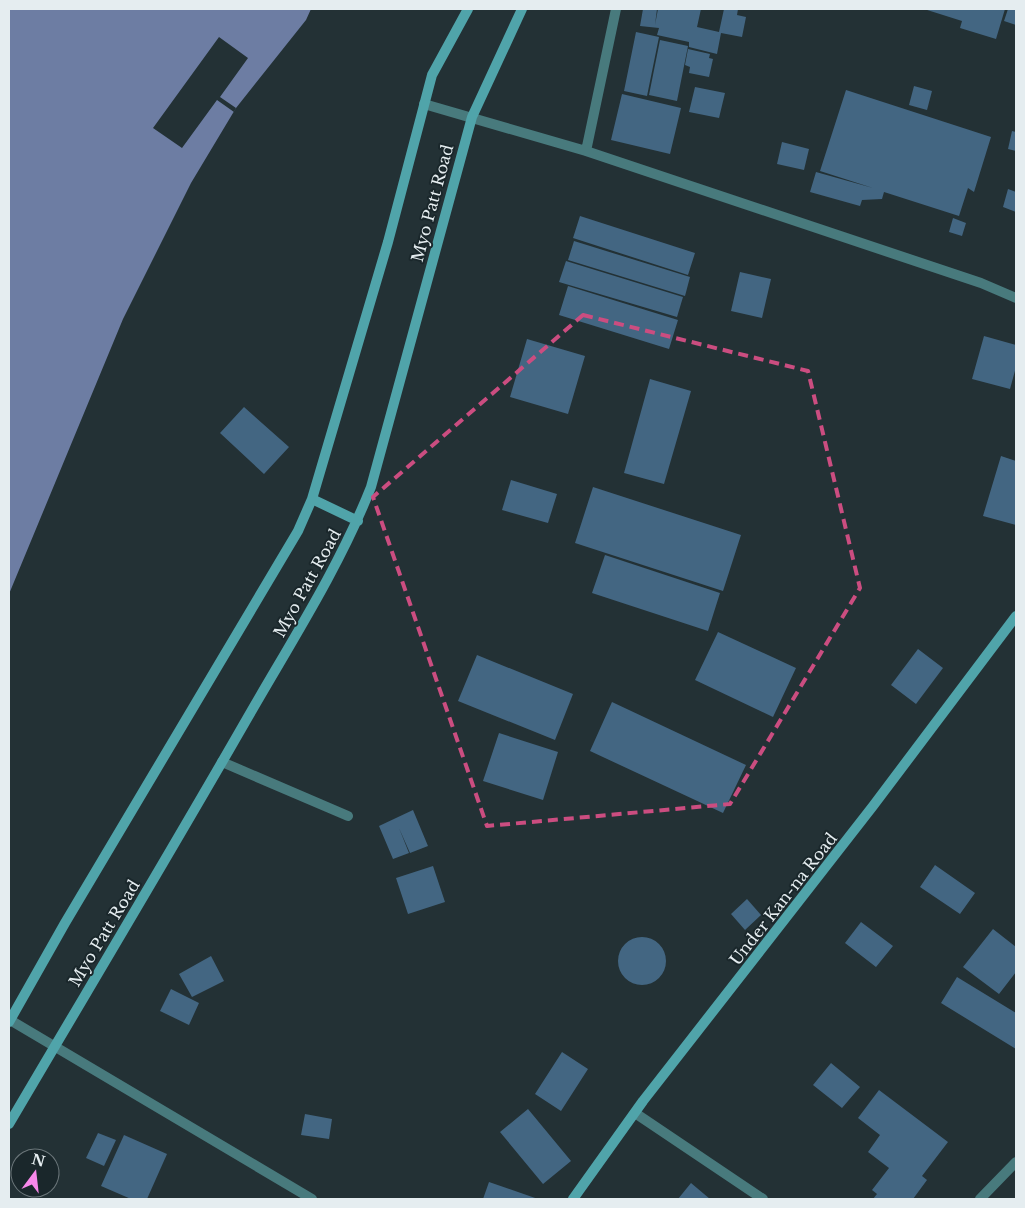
<svg xmlns="http://www.w3.org/2000/svg" width="1025" height="1208" font-family="'Libre Baskerville',serif">
	<rect width="100%" height="100%" fill="#233135"/>
	<!-- water -->
	<path fill="#6d7da3" d="M9 9H311L306 20 236 108 191 183 123 319 9 594Z"/>
	<!-- pier -->
	<path fill="#233135" d="M219 37 248 58 220 97 236 108 234 112 217 100 182 148 153 128Z"/>
	<!-- building -->
	<path fill="#436682" d="M643 9H657L655 25 658 9H701L697 27 719 32 724 9H738L737 15 746 17 742 37 721 33 717 54 689 47V42L657 35 659 28 640 26Z
		M924 9H1005L996 39 960 28 962 21Z
		M1008 9H1016V25L1004 21Z
		M636 32 659 37 647 96 624 91Z
		M660 40 688 46 677 101 649 95Z
		M688 49 710 54 709 58 713 59 709 77 689 73 690 67 685 65Z
		M914 86 932 91 927 110 909 105Z
		M695 87 725 93 719 118 689 112Z
		M846 90 991 137 974 192 968 188 959 216 884 192 882 199 862 200 860 206 810 192 816 172 873 188 820 171Z
		M622 94 681 108 670 154 611 140Z
		M1012 131 1016 132V151L1008 149Z
		M782 142 809 149 804 170 777 164Z
		M1008 189 1016 192V212L1003 207Z
		M580 216 695 253 688 275 573 238Z
		M953 218 966 223 962 236 949 232Z
		M574 241 690 277 685 296 568 260Z
		M566 261 683 297 677 317 559 282Z
		M740 272 771 279 762 318 731 311Z
		M568 286 678 320 669 349 559 315Z
		M984 336 1016 345V367L1010 389 972 379Z
		M527 339 585 356 568 414 510 397Z
		M650 379 691 391 664 484 624 473Z
		M244 407 289 447 264 474 220 433Z
		M1001 456 1016 461V525L983 516Z
		M511 480 557 494 548 523 502 510Z
		M593 487 741 535 723 591 575 543Z
		M605 555 720 593 708 631 592 593Z
		M718 632 796 668 773 717 695 680Z
		M918 649 943 668 916 704 891 685Z
		M477 655 573 694 555 740 458 701Z
		M612 702 746 765 723 813 590 751Z
		M499 733 558 752 543 800 483 781Z
		M413 810 428 846 410 853 399 828 409 853 393 859 379 826Z
		M935 865 975 893 960 914 920 887Z
		M433 866 445 902 408 914 396 878Z
		M747 899 761 915 745 930 731 914Z
		M861 922 893 946 876 967 845 943Z
		M993 929 1016 947V972L999 994 963 967Z
		M618 961a24 24 0 1 1 48 0a24 24 0 1 1-48 0Z
		M211 956 224 981 192 997 179 974Z
		M957 977 1016 1013V1049L941 1003Z
		M171 989 199 1003 189 1025 160 1011Z
		M562 1052 588 1069 561 1111 535 1094Z
		M831 1063 860 1087 842 1108 813 1085Z
		M879 1090 948 1142 922 1176 927 1180 913 1199H873L877 1194 872 1190 889 1168 868 1152 880 1135 858 1118Z
		M528 1109 571 1161 543 1184 500 1132Z
		M305 1114 332 1119 329 1139 301 1135Z
		M98 1133 116 1140 104 1166 86 1158Z
		M124 1135 167 1154 147 1199H131L101 1186Z
		M489 1182 538 1199H483Z
		M691 1183 710 1199H678Z"/>
	<g fill="none" stroke-linecap="round" stroke-linejoin="round">
		<!-- street -->
		<path stroke="#487a7d" stroke-width="10" d="M424 104 586 151 981 283 1016 298
			M586 151 616 9
			M222 762 348 816
			M10 1020 312 1199
			M635 1113 763 1199
			M980 1199 1016 1162"/>
		<!-- secondary -->
		<path stroke="#50a4aa" stroke-width="10" d="M312 499 358 521
			M9 1022 65 923 298 531 312 499 388 242 432 75 468 9
			M9 1124C89 988 170 853 248 717 291 642 339 568 371 487L472 117 522 9
			M573 1199 643 1101 873 806 1016 616"/>
	</g>
	<!-- marked area -->
	<path fill="none" stroke="#cb4d80" stroke-width="4" stroke-dasharray="10 6" stroke-linejoin="round" d="M583 315 808 371 860 588 730 804 487 826 373 497Z"/>
	<g text-anchor="middle" stroke-width="4" stroke-linejoin="round" paint-order="stroke">
		<!-- street labels -->
		<g font-size="16" fill="#e5edf0" stroke="#1a272b">
			<text transform="translate(432 203) rotate(-75)" y="6">Myo Patt Road</text>
			<text transform="translate(307 583) rotate(-61)" y="6">Myo Patt Road</text>
			<text transform="translate(783 899) rotate(-52)" y="6">Under Kan-na Road</text>
			<text transform="translate(104 933) rotate(-59)" y="6">Myo Patt Road</text>
		</g>
	</g>
	<!-- border -->
	<rect width="1025" height="1208" fill="none" stroke="#e5edf0" stroke-width="20"/>
	<!-- north arrow -->
	<g transform="translate(35 1173) rotate(15)"><circle r="24" fill="#1a272b" stroke="#6b767a"/>
	<path d="M0-4L9 19L0 12L-9 19Z" fill="#f888ea"/>
	<text y="-8" font-size="14" font-weight="bold" text-anchor="middle" fill="#e5edf0">N</text>
	</g>
</svg>
